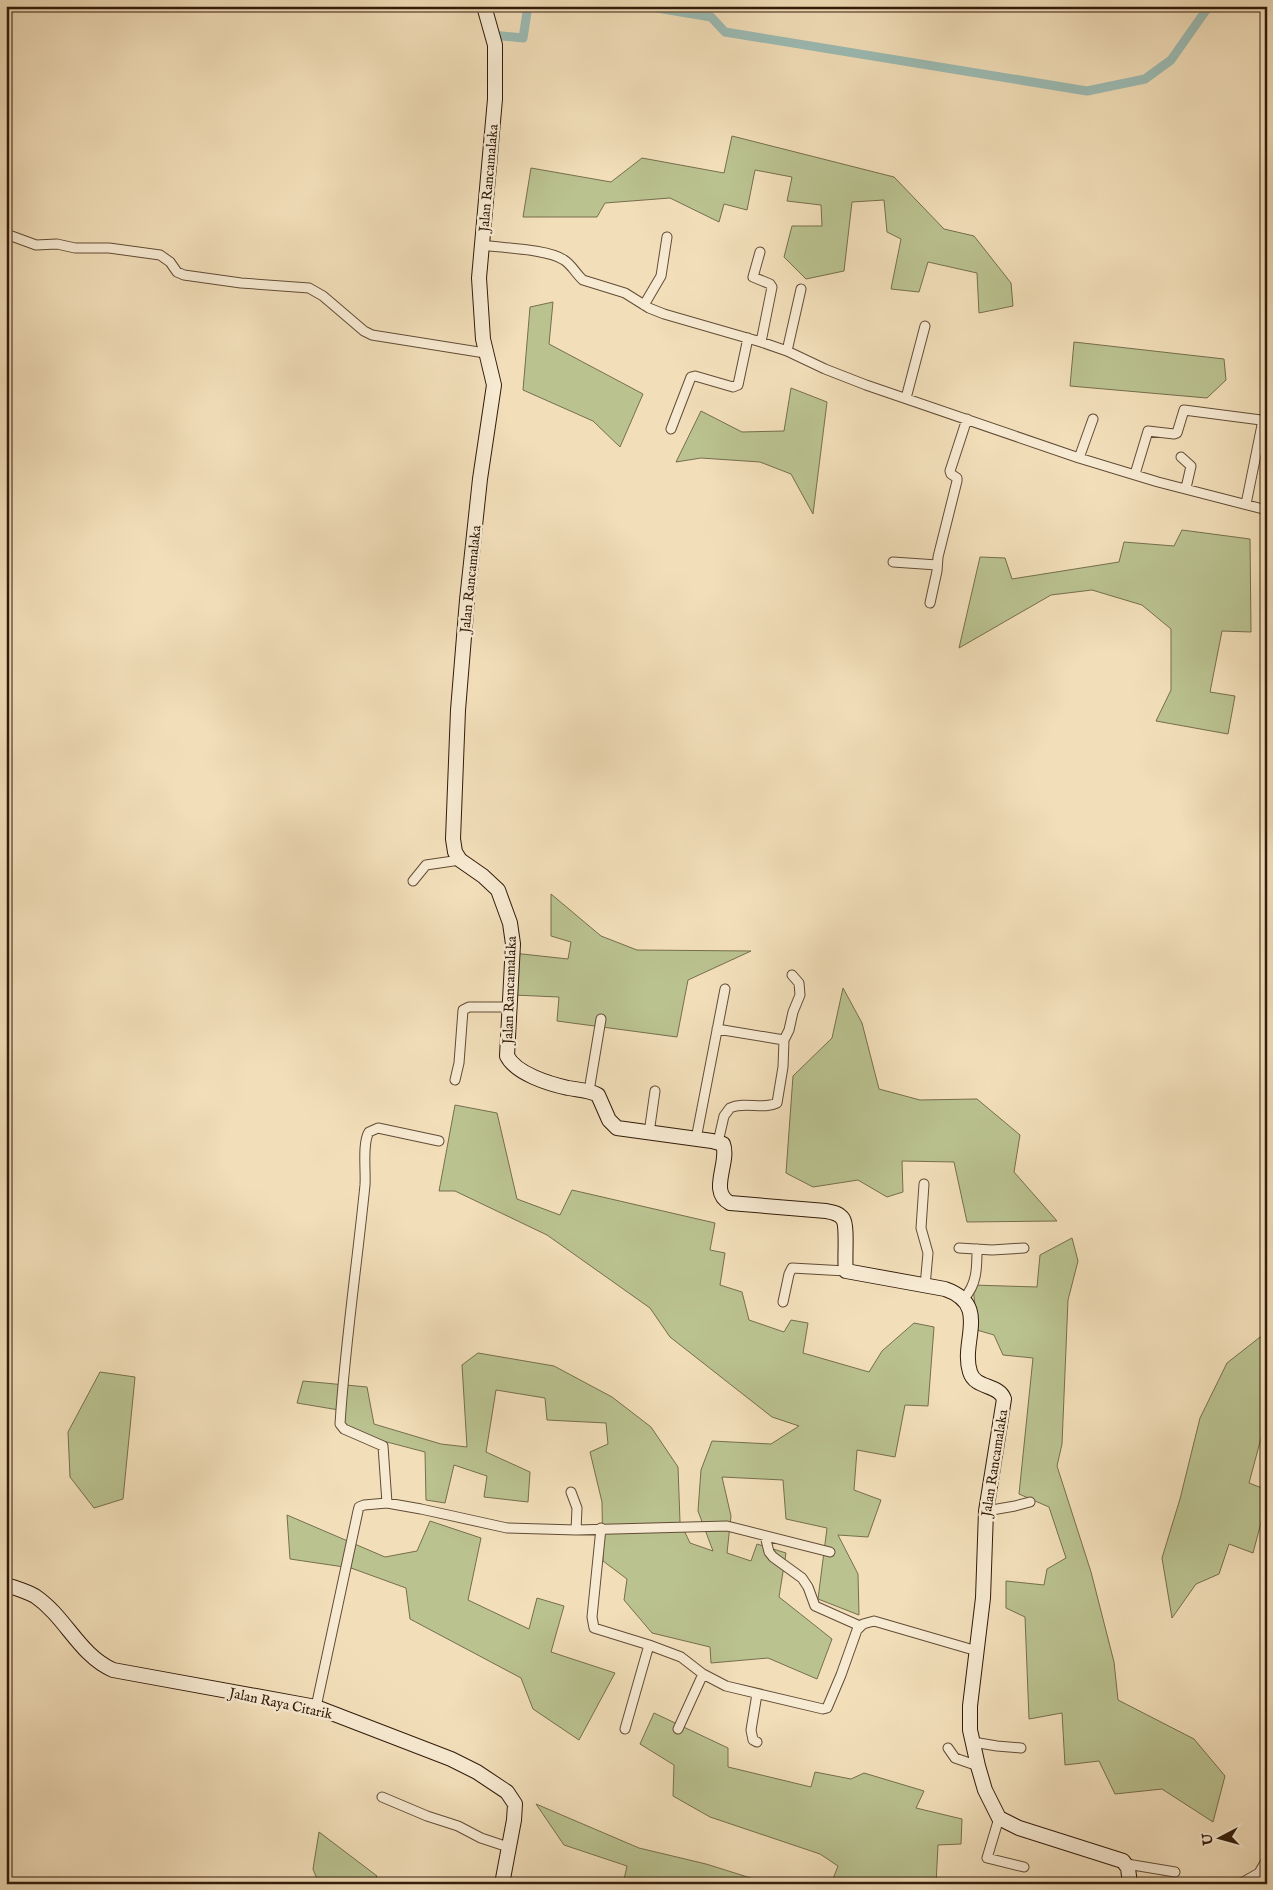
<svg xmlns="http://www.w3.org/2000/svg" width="1273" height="1890" font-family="'IM FELL English',serif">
	<rect width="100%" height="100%" fill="#f2dfba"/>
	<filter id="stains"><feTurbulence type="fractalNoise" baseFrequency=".004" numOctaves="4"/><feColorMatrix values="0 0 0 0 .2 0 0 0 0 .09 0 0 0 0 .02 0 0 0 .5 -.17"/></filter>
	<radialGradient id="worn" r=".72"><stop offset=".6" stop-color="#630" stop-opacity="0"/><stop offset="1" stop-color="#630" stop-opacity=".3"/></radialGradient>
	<!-- green -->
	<path fill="#bac290" stroke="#766e4d" d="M732 136 894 177 944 229 974 236 1011 283 1013 306 979 313 977 273 928 262 919 292 891 289 901 239 887 232 884 200 852 202 844 271 806 279 784 257 792 226H822L821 205 787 201 792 177 755 170 747 210 724 204 719 222 670 198 605 203 597 217H523L531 168 611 182 642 158 724 173Z
		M553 302 549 344 643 394 620 447 593 421 523 390 530 307Z
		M1074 342 1224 359 1226 380 1207 398 1070 386Z
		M791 388 827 402 813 514 791 474 760 462 701 458 676 462 701 411 742 432 784 431Z
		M1182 530 1250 539 1251 632 1222 631 1210 692 1235 696 1228 734 1156 721 1171 690V629L1142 605 1092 590 1051 595 959 648 980 557 1005 558 1012 579 1119 562 1124 542 1174 546Z
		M551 894 601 936 637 950 751 951 688 980 677 1037 557 1021 559 997 513 995V953L568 959 571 942 551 936Z
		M843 988 862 1023 879 1089 920 1100 977 1099 1020 1135 1014 1172 1057 1221 967 1222 954 1162 902 1161 903 1192 887 1197 858 1180 813 1187 786 1173 793 1076 832 1038Z
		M455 1105 497 1113 517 1199 560 1215 572 1190 715 1223 710 1250 725 1253 720 1285 742 1292 749 1320 784 1332 791 1320 808 1323 803 1353 869 1372 882 1351 914 1323 934 1327 928 1406 905 1405 895 1457 857 1450 854 1490 881 1500 868 1537 838 1535 858 1574 859 1615 818 1599 827 1528 786 1519 783 1480 722 1477 731 1516 727 1553 751 1561 757 1544 786 1553 779 1597 832 1639 817 1679 768 1658 711 1663 710 1647 652 1633 624 1600 627 1579 603 1561 602 1502 590 1452 608 1444 606 1423 547 1420 545 1398 496 1390 486 1452 530 1472 528 1502 484 1497 487 1476 454 1465 445 1503 426 1500 425 1452 349 1432 339 1410 297 1403 303 1381 367 1387 374 1424 441 1444 467 1447 462 1365 478 1353 554 1366 612 1397 651 1427 678 1467 680 1522 690 1543 713 1551 698 1511 701 1470 712 1441 771 1444 799 1426 772 1417 670 1337 650 1308 547 1235 455 1191H439Z
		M1072 1238 1078 1261 1068 1300 1062 1444 1057 1466 1091 1572 1114 1662 1118 1700 1194 1739 1225 1776 1213 1822 1162 1789 1115 1794 1099 1761 1065 1765 1062 1713 1029 1719 1025 1617 1006 1608V1581L1044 1585 1047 1569 1066 1558 1049 1507 1019 1494 1033 1358 1003 1355 994 1335 977 1330 973 1285 1037 1287 1040 1255Z
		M1264 1334H1267V1427H1264L1249 1483 1267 1490V1500L1253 1553 1229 1544 1219 1574 1196 1584 1172 1618 1162 1558 1180 1499 1200 1418 1227 1363Z
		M100 1372 135 1377 123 1499 94 1508 70 1477 68 1432Z
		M287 1515 385 1557 417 1551 430 1521 481 1538 468 1600 529 1629 537 1598 564 1606 551 1652 615 1673 579 1740 533 1709 521 1678 410 1619 406 1588 351 1568 290 1559Z
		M654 1713 728 1748V1767L811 1787 815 1772 851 1779 864 1773 924 1791 916 1808 962 1819 961 1844 938 1845 936 1884H831L838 1866 820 1854 710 1817 673 1796 674 1765 640 1744Z
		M536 1804 639 1848 706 1864 770 1884H714L710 1882V1884H623L627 1866 564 1845Z
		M319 1832 377 1876 374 1884H319L313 1869Z"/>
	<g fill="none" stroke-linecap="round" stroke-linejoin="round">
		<!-- canal -->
		<path stroke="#9cbcb5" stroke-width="9" d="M645 6 711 17 725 32 1087 91 1145 79 1171 60 1209 6
			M492 35 523 38 528 6"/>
		<!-- street casing -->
		<g stroke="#624c36" stroke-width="11">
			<path id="street" d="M6 234 36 245 57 244 75 248H109L160 255 170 262 177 272 184 275 241 283 309 288 323 296 364 331 372 335 485 353
				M482 245C502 248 548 249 564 260 572 265 576 274 583 280L625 293 649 308 664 314 761 342 787 351 825 369 866 385 1079 458 1158 482 1267 510
				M760 252 753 277 770 284 772 287 761 342
				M644 305 661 276 667 237
				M787 351 801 289
				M906 398 925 326
				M671 429 691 377 695 376 733 387 738 385 748 338
				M1181 457 1191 466 1186 488
				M1079 458 1093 419
				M1135 474 1148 431 1174 434 1177 433 1184 410 1261 420 1262 425 1246 504
				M893 562 937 565
				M930 603 937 571 938 557 957 481V478L951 474 950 471 967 419
				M1267 772V779
				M413 881 426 865 460 860
				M717 1029 784 1040
				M455 1080 459 1063 463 1010 469 1007H510
				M589 1091 601 1019
				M649 1133 655 1091
				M696 1139 725 989
				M718 1142 724 1116 730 1108C745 1101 763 1110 777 1103L783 1067 784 1040 789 1030 793 1012 800 995 799 983 792 975
				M924 1184 921 1228 928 1253 925 1286
				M959 1248 992 1250 1024 1248
				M964 1298C977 1285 977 1267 977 1249
				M783 1302 789 1274 792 1268 846 1271
				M571 1492 577 1508 576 1530
				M387 1503 383 1446 344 1429 340 1424C345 1344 357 1265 365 1185 366 1171 362 1143 369 1132L378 1128 439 1141
				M986 1511 1015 1506 1030 1502
				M601 1528 592 1617 594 1628 649 1645 681 1657 703 1674 726 1686 823 1709 827 1708 841 1675 857 1630 863 1624 874 1621 977 1651
				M765 1536 769 1552 773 1557 802 1578 808 1587 815 1606 860 1626
				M757 1694 751 1730 753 1740 757 1742
				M316 1707 358 1511 359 1507 364 1505 387 1503 421 1509 507 1528 576 1530 727 1526 830 1552
				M625 1729 649 1645
				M678 1729 703 1674
				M973 1742 997 1746 1021 1748
				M948 1748 955 1758 978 1766
				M382 1797 427 1816 458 1826 481 1838 508 1847
				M999 1818 987 1858 1024 1867
				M1127 1864 1175 1872
				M1240 1884 1259 1873 1267 1859"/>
		</g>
		<!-- secondary casing -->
		<g stroke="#321b0a" stroke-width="16">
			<path id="secondary" d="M484 6 495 45V99L479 278 483 339 494 385 480 479 467 600 458 710 453 839 455 852 460 860 483 876 498 890 510 923 513 944 507 1056C516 1074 550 1084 568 1088 579 1090 589 1090 598 1095L609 1120 617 1128 712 1141 723 1144C730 1162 708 1192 730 1203L826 1211C832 1212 839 1213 843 1219 848 1227 844 1260 846 1271L945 1289C991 1305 960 1341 970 1372 975 1389 999 1384 1004 1399L986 1511 983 1598 970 1706V1730L978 1766 985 1790 999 1818 1019 1828 1123 1861 1128 1868 1130 1884
				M6 1585C16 1588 26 1591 35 1596 66 1617 79 1655 113 1670L316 1707 451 1759 477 1772 507 1792 515 1804 514 1820 502 1884"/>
		</g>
		<!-- street -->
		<use href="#street" stroke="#f7ead2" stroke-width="9"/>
		<!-- secondary -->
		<use href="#secondary" stroke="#f7ead2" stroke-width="14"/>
	</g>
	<g text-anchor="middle" stroke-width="5" stroke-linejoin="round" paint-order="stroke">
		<!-- street labels -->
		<g font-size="14" fill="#321b0a" stroke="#f7ead2">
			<text transform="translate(488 178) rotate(-85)" y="5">Jalan Rancamalaka</text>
			<text transform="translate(470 579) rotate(-84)" y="5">Jalan Rancamalaka</text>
			<text transform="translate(509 990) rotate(-88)" y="5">Jalan Rancamalaka</text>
			<text transform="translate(994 1463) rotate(-81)" y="5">Jalan Rancamalaka</text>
			<text transform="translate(281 1703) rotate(12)" y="5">Jalan Raya Citarik</text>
		</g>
	</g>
	<!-- margin -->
	<rect width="1273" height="1890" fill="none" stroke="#f2dfba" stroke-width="25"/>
	<rect x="8" y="8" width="1258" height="1875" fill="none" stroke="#321b0a" stroke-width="2.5"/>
	<rect x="12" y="12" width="1248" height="1865" fill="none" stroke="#321b0a"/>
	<!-- north arrow -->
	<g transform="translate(1220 1838) rotate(264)" stroke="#f7ead2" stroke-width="4" paint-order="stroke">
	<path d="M0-4L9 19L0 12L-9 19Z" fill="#321b0a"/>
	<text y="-8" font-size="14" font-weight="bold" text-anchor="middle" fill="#321b0a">U</text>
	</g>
	<rect width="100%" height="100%" filter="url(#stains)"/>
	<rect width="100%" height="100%" fill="url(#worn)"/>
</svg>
